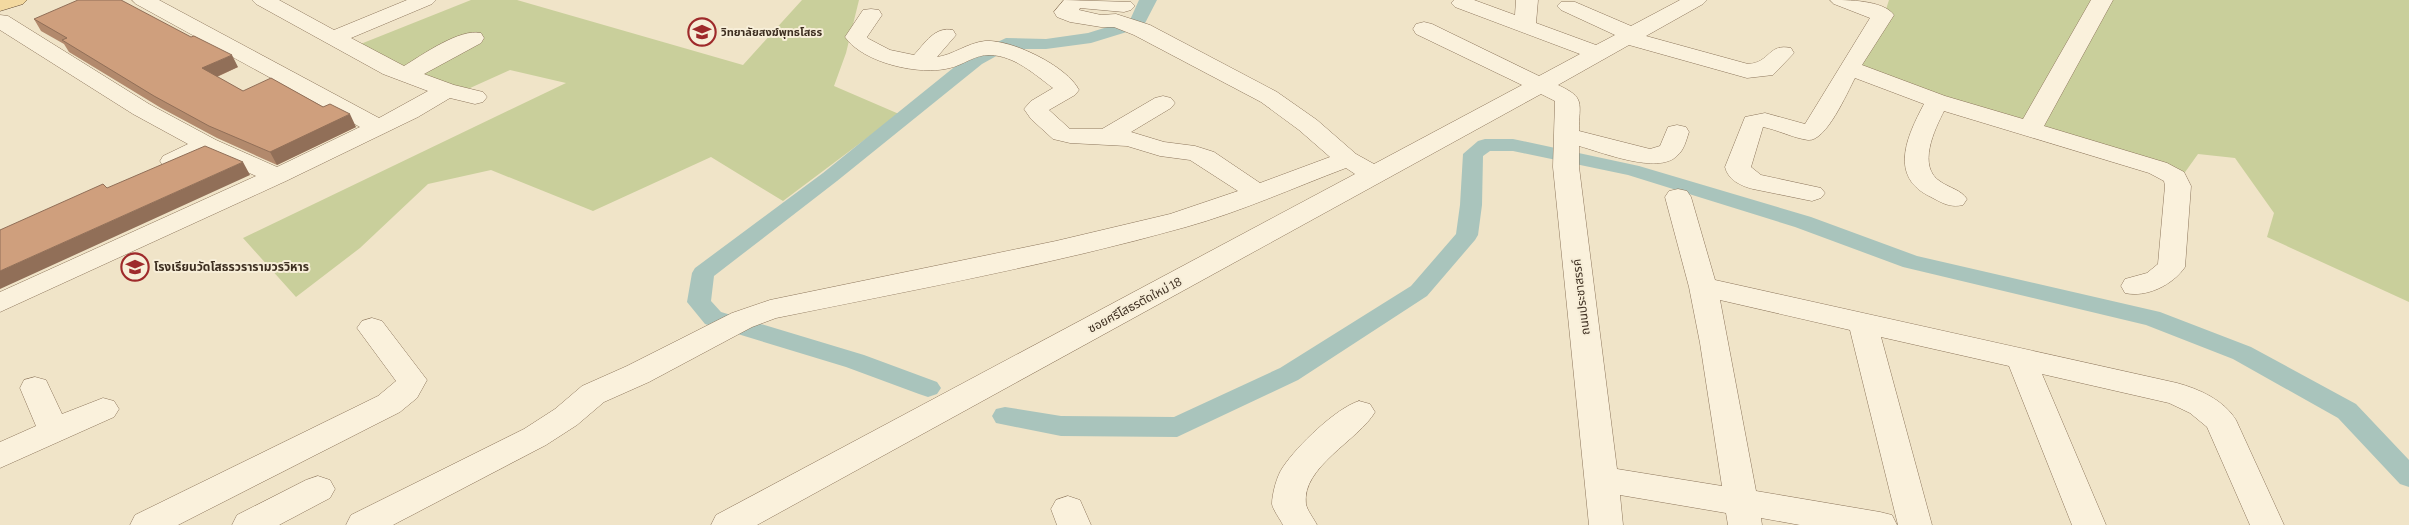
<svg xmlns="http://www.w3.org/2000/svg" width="2409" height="525" font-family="Bitter,'Noto Sans Thai',serif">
	<rect width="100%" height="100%" fill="#f0e4c8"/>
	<!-- green -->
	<path fill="#c9cf9b" d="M471 0H517L743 65 802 0H859L846 53 834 86 899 114 783 201 711 157 593 211 491 170 428 184 360 248 296 297 243 238 566 83 510 70 459 93 358 45Z
		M1889 0H2098L2029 118 2019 123 1858 65 1880 28Z
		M2110 0H2409V302L2267 237 2274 213 2235 158 2198 154 2183 175 2040 129Z"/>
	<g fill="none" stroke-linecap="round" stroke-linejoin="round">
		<!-- canal -->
		<path fill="#a9c4bc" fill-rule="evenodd" d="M1139 0H1157L1143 27 1091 43 1046 49H1009L982 64 837 181 714 276 711 301 721 312 864 355 937 382 941 388 937 394 928 397 919 394 846 367 705 324 687 302 692 273 695 268 823 173 968 56 1006 38 1046 39 1088 33 1130 20Z
			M1485 139H1513L1639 166 1811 217 1917 256 2160 312 2251 347 2356 404 2409 460V487L2400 484 2338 418 2233 359 2146 325 1903 267 1795 227 1628 175 1513 151H1490L1483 156 1482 205 1478 235 1475 240 1427 296 1298 380 1177 437 1061 436 996 423 992 416 996 409 1005 407 1061 416 1174 417 1280 368 1411 286 1456 234 1460 205 1463 154 1478 141Z"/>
		<!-- minor casing -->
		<g stroke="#8d765c" stroke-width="1">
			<path id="minor" d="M132 0H159L379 118 428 91 383 74 256 4 252 0H279L334 30 407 0H436L432 4 351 38 404 66C422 55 460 28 481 33L484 38 481 43 424 74 454 85 483 92 487 97 483 102 475 104 450 98 418 117 286 181 0 312V292L256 176 207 154C193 161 179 170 163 166L160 161 163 156 188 144 133 114 0 30V15L8 16 149 104 216 140 277 167 360 127 136 4Z
				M1064 0 1131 2 1135 6 1131 10 1124 12 1080 8 1079 10 1101 15 1116 14 1150 25 1277 92 1317 120 1356 154 1374 164 1522 85 1416 34 1413 29 1416 24 1424 22 1432 24 1539 76 1580 54 1455 7 1451 3 1454 0H1474L1515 15 1516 0H1538L1536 23 1596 45 1615 35 1561 10 1557 6 1561 2H1575L1631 26 1680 0H1707L1703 4 1646 36 1748 64C1770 63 1768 43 1791 48L1794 53 1773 75 1747 78 1629 45 1558 85C1586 98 1579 102 1579 131L1650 149 1660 146 1668 127 1677 125 1686 127 1689 132C1686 141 1684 150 1677 156 1658 175 1601 152 1579 146V167L1617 469 1722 486 1700 343 1689 287 1665 197 1669 191 1678 189 1687 191 1691 197 1715 280 2177 383C2199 389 2224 400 2236 420L2284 525H2250L2207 427 2190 413 2169 403 2042 374 2106 525H2072L2009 366 1881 337 1932 525H1898L1850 330 1720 300 1756 491 1880 512 1892 515 1897 525H1800L1761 518 1762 525H1728L1726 513 1620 495 1623 525H1589L1553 167 1555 101 1541 94 757 525H711L716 515 1355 174 1346 168C1293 188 1240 212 1186 227 1051 265 912 290 776 318L752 327 649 382 604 402 577 425 546 445 393 525H346L351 515 524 429 555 409 582 386 627 366 732 313 770 300 1056 241 1170 214 1238 191 1190 160 1160 156 1127 146 1070 143 1053 139 1031 119 1024 109 1031 101 1053 88C1034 74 1015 56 990 55 976 54 963 65 950 68 920 76 863 63 845 37L863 10 871 9 879 10 882 15 867 37 869 39 890 50 914 55C925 43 935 26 953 30L956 35 937 57C953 55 967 43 985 41 1011 39 1067 66 1079 90L1075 95 1049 110 1070 129H1102L1155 98 1163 96 1171 98 1175 103 1171 108 1131 132 1164 142 1195 146 1214 152 1260 183 1330 157 1299 130 1261 102 1134 35 1114 27H1101L1070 22 1057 17 1054 12Z
				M1830 0C1848 0 1883 0 1894 15L1862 65 1945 96 2023 119 2091 0H2113L2044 126 2167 163 2184 172 2191 186 2185 267C2173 285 2146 298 2125 293L2121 286 2125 279 2147 273 2158 264 2165 186 2164 181 2149 173 1944 111C1935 129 1916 167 1941 182 1950 188 1961 190 1967 199L1963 205C1950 208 1942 203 1931 197 1888 177 1907 136 1924 104L1855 78C1847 93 1826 142 1808 140 1793 138 1778 130 1763 127L1751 167 1761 175 1821 188 1825 193 1821 198 1812 201 1753 189C1741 186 1728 180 1725 167L1745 117 1765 113 1805 124 1870 18 1834 4Z
				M372 318 382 321 427 380 417 398 400 412 178 525H130L135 515 378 396 396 381 357 328 362 321Z
				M35 377 46 380 62 414 103 398 114 401 119 409 114 417 0 468V442L36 426 20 388 24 380Z
				M1359 401 1370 404 1375 412C1359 440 1301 467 1306 504 1307 510 1314 519 1317 525H1283C1280 519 1273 510 1272 504 1272 494 1277 475 1283 467 1297 446 1336 408 1359 401Z
				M318 476 330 480 335 489 330 498 279 525H232L237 515 306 480Z
				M1068 496 1080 500 1091 525H1057L1051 509 1056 500Z"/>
		</g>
		<!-- major casing -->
		<g stroke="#5b4430" stroke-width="1">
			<path id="major" d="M0 0H27L23 4 0 11Z"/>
		</g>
		<!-- minor -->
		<use href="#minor" fill="#faf1dc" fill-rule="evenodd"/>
		<!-- major -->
		<use href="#major" fill="#f3d9a0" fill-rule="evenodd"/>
	</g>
	<!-- wall -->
	<path fill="#b2896c" d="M34 19 238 67 217 77 243 91 356 127 277 165 217 138 161 108 69 52 64 44 41 31Z"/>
	<!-- shaded-wall -->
	<path fill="#916f58" d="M232 55 238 67 209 80 202 68Z
		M350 114 356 127 277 165 270 152Z
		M243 162 250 175 0 289V271Z"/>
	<!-- building -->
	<path fill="#cf9f7d" stroke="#916f58" d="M78 0H121L191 37 194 36 232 55 202 68 243 91 271 78 323 107 330 104 350 114 270 152 209 126 154 96 62 40 67 38 34 19Z
		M205 146 243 162 0 271V230L103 184 107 188Z"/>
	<!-- icons -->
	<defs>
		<g id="university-ring" transform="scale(1.4375)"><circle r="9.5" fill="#f7eed8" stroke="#9e2a2b" stroke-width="1.5"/><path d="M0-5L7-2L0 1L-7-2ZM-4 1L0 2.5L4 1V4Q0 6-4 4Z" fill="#9e2a2b"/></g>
		<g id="school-ring" transform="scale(1.4375)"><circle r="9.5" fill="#f7eed8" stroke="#9e2a2b" stroke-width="1.5"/><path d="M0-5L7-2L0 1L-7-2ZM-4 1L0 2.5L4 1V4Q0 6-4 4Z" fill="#9e2a2b"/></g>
	</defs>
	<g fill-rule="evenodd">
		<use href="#university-ring" x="702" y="32"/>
		<use href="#school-ring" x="135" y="267"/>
	</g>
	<g text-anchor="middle" stroke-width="4" stroke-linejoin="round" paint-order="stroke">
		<!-- far-poi labels -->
		<g font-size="11" font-weight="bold" fill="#3d2e20" stroke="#f7eed8" text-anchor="start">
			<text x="721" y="36">วิทยาลัยสงฆ์พุทธโสธร</text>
		</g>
		<!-- poi labels -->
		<g font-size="12" font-weight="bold" fill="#3d2e20" stroke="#f7eed8" text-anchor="start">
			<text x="154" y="271">โรงเรียนวัดโสธรวรารามวรวิหาร</text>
		</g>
		<!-- street labels -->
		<g font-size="12" fill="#3d2e20" stroke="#f7eed8">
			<text transform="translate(1581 297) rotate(-97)" y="4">ถนนประชาสรรค์</text>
			<text transform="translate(1135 305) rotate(-28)" y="4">ซอยศรีโสธรตัดใหม่ 18</text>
		</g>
	</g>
</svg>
